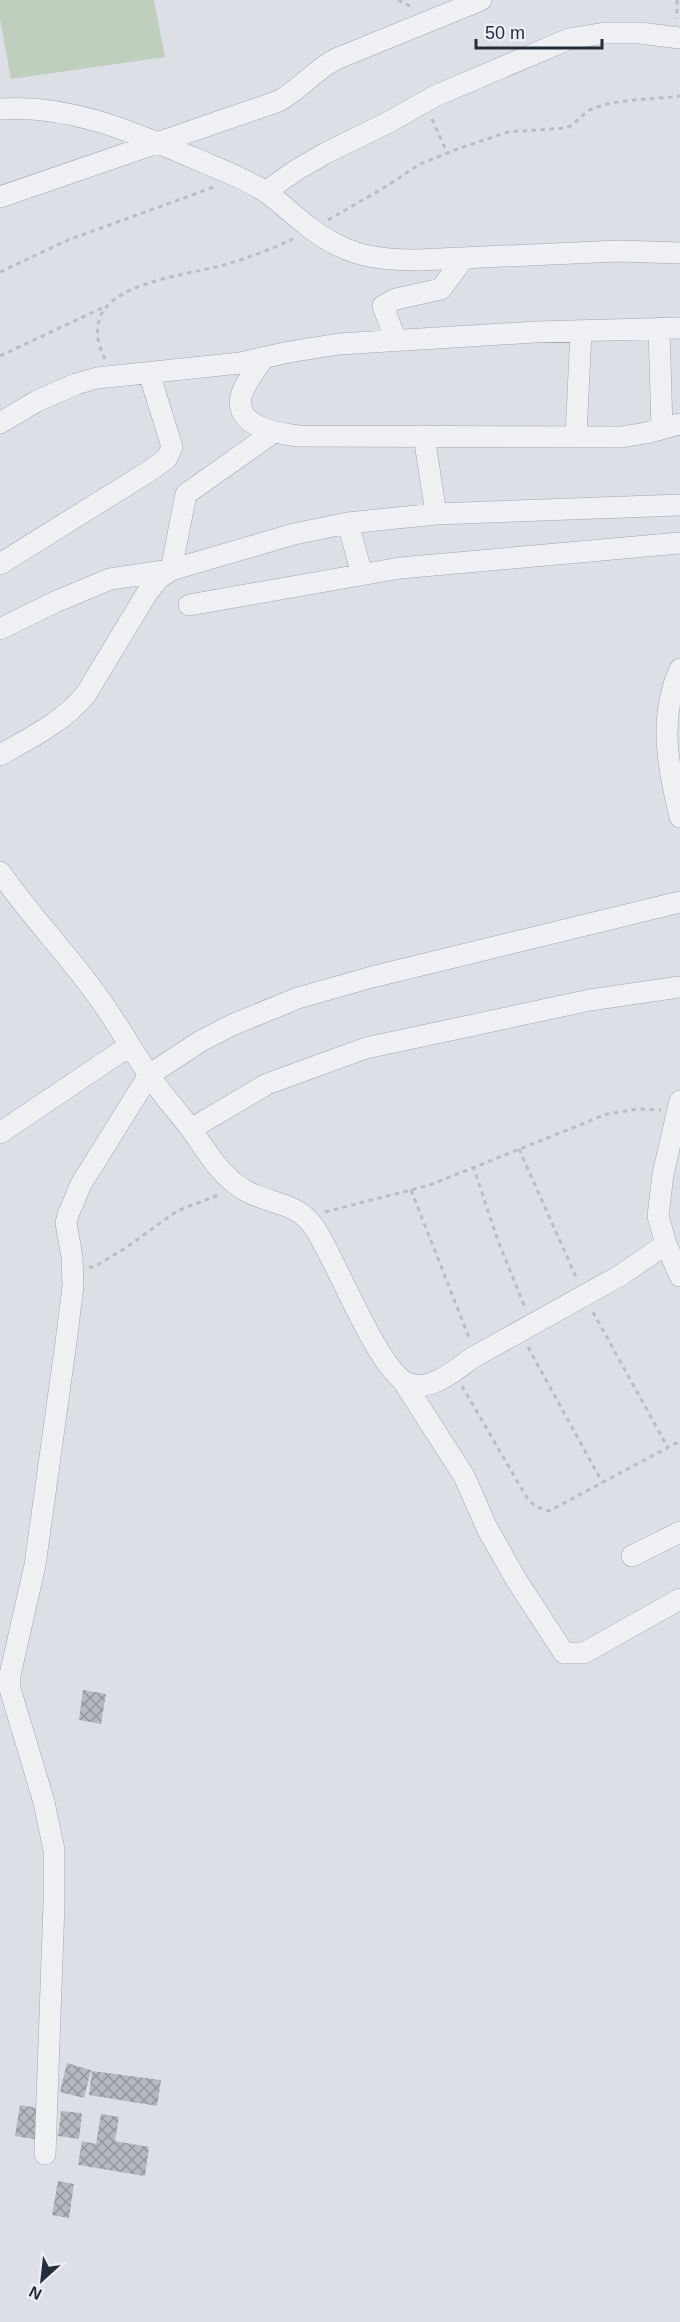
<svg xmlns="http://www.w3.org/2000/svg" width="680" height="2322" font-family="Helvetica,sans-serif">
	<defs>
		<pattern id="building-cross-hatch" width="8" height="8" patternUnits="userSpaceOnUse" patternTransform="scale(1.5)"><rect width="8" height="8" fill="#b3b8c2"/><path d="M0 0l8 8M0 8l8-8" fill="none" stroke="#91969f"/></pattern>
	</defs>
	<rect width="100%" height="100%" fill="#dcdfe6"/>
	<!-- pitch -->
	<path fill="#c0cfbd" d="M0 0H154L165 57 11 79 0 19Z"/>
	<!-- building -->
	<path fill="url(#building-cross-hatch)" d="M83 1690 106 1694 101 1724 79 1720Z
		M67 2063 91 2070 84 2098 60 2092Z
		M92 2071 161 2080 157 2106 89 2095Z
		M20 2105 44 2109 39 2140 15 2136Z
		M61 2111 82 2113 79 2139 58 2136Z
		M101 2114 119 2117 115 2141 149 2147 145 2176 78 2165 82 2141 96 2144Z
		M58 2181 74 2184 69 2218 52 2215Z"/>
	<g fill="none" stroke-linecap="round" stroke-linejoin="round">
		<!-- minor casing -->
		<g stroke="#a2a6af" stroke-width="22">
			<path id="minor" d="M0 109C70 104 133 132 196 159 219 169 244 178 266 192 280 202 292 214 305 224 342 254 371 260 418 260L618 251 680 253
				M265 192 298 169 326 153 389 122 435 96 569 39 605 33H640L680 38
				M0 197 279 101C300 89 315 70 336 59L481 0
				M659 328 662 429
				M396 341 383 306 396 299 441 289 463 259
				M262 360C255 370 247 381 242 393 231 426 276 433 298 436L621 437 646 433 680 424
				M0 423 37 401 76 384 97 378 240 363 289 352 339 344 535 332 680 328
				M576 435 581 332
				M424 436 436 514
				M348 523 362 575
				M0 564 151 470 167 458 172 447 149 373
				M189 605 400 568 680 543
				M0 629 55 602 110 579 171 570 186 494 274 432
				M680 669C658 718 668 767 680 817
				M0 755C32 737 63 722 86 694L147 593 159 578 171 570 294 534 348 523 436 514 680 505
				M0 872C30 916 68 954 99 998 117 1023 132 1050 149 1075L81 1184 68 1215 66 1223 72 1257 73 1286 66 1342 35 1565 10 1675V1689L44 1802 54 1850V1904L45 2154
				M680 902 372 977 298 998 232 1025 201 1041 149 1075C162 1094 177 1111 191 1129 205 1149 217 1170 237 1185 263 1205 295 1199 314 1227 336 1259 377 1369 407 1383 429 1393 456 1370 472 1358L621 1275 666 1244 658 1216 663 1174 680 1101
				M191 1129 267 1084 366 1048 590 1000 680 987
				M0 1133 129 1046
				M666 1244 680 1276
				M403 1381 464 1476 487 1528 517 1581 564 1653H584L680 1599
				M632 1556 680 1532"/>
		</g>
		<!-- path -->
		<path stroke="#babdc4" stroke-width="3" stroke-dasharray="4.5 4.5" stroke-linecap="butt" d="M398 0 412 7
			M677 0V19
			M432 119 447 153
			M328 220 387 186 418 165 460 148 508 132 566 128C577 124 582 113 592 109 618 98 652 100 680 96
			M0 272 68 240 214 187
			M0 356 106 306
			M105 359C68 286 174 278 220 266 245 259 270 250 293 239
			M519 1149 577 1279
			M473 1166 497 1238 525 1308
			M411 1190 470 1340
			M325 1212 430 1185 607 1114 638 1109 661 1110
			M89 1267H94L124 1249 177 1211 221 1194
			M593 1312 668 1448
			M528 1347 602 1482
			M462 1386 527 1498 536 1507 549 1511 680 1441"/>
		<!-- minor -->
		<use href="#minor" stroke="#eef0f4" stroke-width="21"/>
	</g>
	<!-- north arrow -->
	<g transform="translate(42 2280) rotate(207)" stroke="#ebeef4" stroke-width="4.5" paint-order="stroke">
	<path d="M0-4.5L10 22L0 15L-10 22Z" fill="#262c3b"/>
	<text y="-9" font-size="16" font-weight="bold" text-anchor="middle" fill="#262c3b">N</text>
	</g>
	<!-- scale -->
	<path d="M476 39v9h126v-9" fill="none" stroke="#262c3b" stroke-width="3"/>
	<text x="485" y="39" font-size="18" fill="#262c3b" stroke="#ebeef4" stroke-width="4.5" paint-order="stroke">50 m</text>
</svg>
